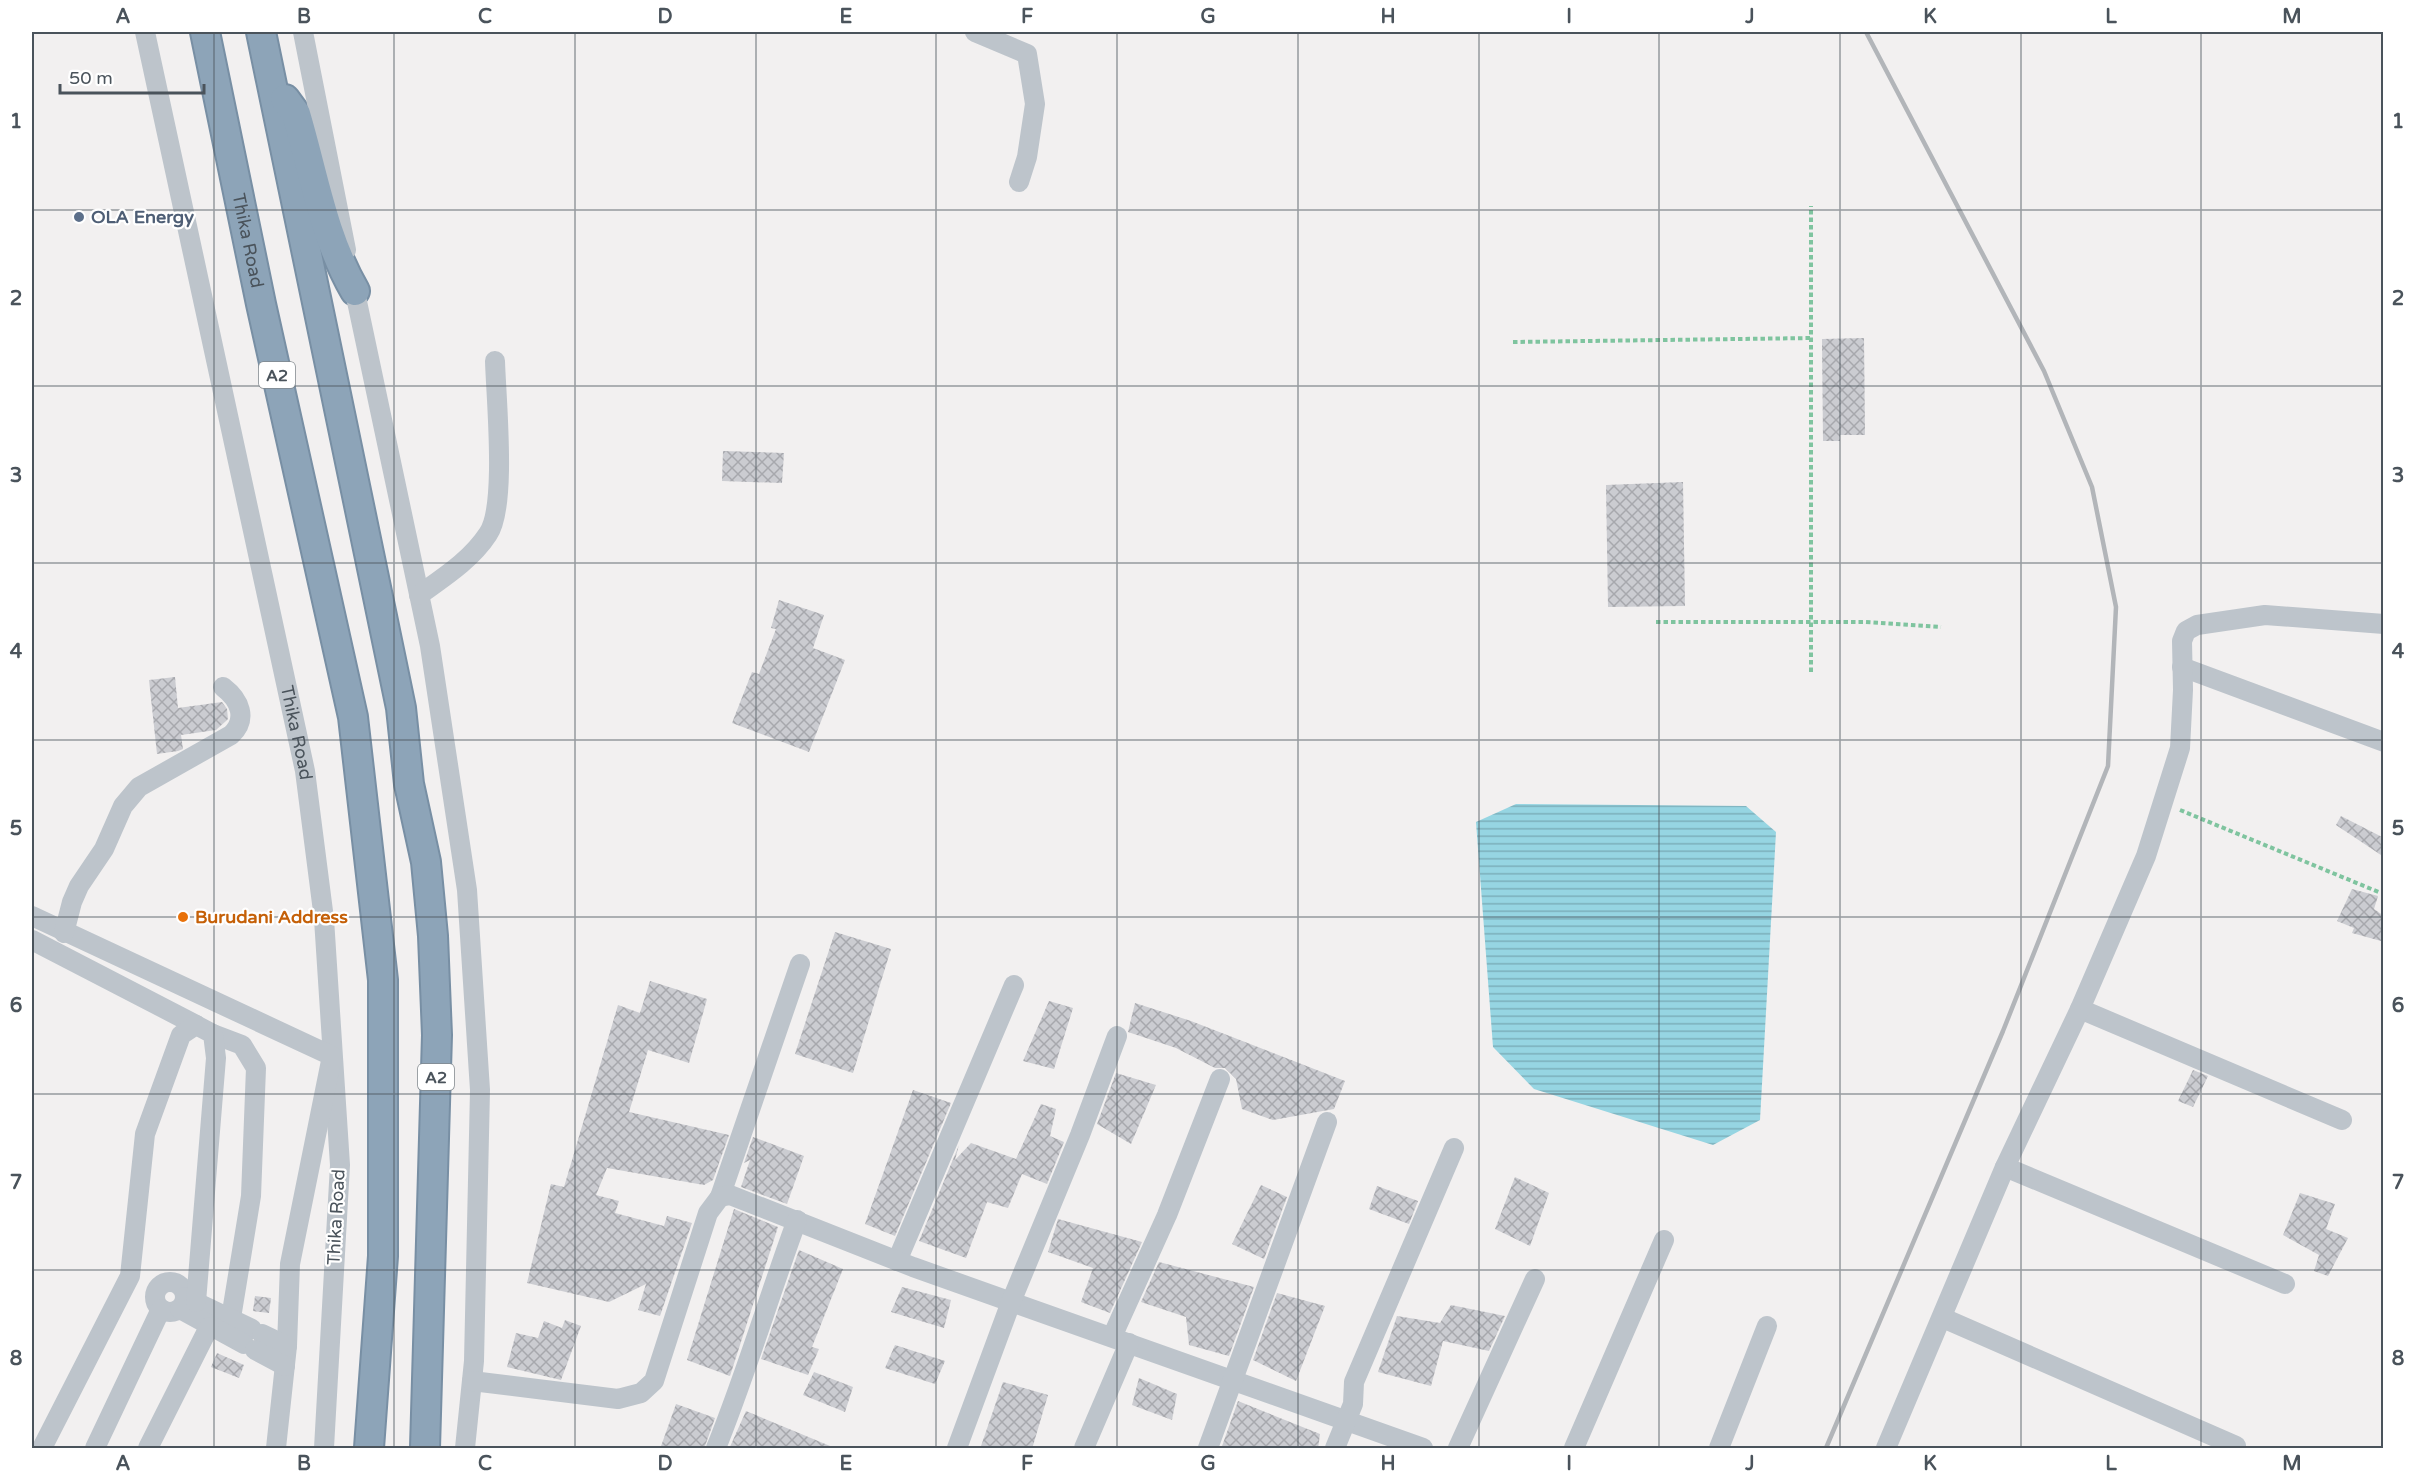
<svg xmlns="http://www.w3.org/2000/svg" width="2415" height="1480" font-family="'Varela Round',sans-serif">
	<defs>
		<pattern id="water-rules" width="6" height="5" patternUnits="userSpaceOnUse" patternTransform="scale(1.5)"><rect width="6" height="5" fill="#96d5e2"/><path d="M0 2.5h6" fill="none" stroke="#7cafba"/></pattern>
		<pattern id="building-cross-hatch" width="8" height="8" patternUnits="userSpaceOnUse" patternTransform="scale(1.5)"><rect width="8" height="8" fill="#cbccd1"/><path d="M0 0l8 8M0 8l8-8" fill="none" stroke="#a7a8ad"/></pattern>
	</defs>
	<rect width="100%" height="100%" fill="#f2f0f0"/>
	<!-- water -->
	<path fill="url(#water-rules)" d="M1516 804 1746 806 1776 832 1760 1120 1713 1145 1534 1089 1493 1047 1476 822Z"/>
	<!-- building -->
	<path fill="url(#building-cross-hatch)" d="M1864 338 1865 435H1840V441H1823L1822 339Z
		M723 451 784 453 782 483 722 481Z
		M1683 482 1685 606 1608 607 1606 485Z
		M779 600 824 615 813 648 845 660 809 752 732 723 752 672 759 674 776 629 771 628Z
		M175 677 178 708 222 702 227 709 228 719 216 730 181 735 183 749 178 751 157 754 149 680Z
		M2341 816 2384 838V857L2336 825Z
		M2352 889 2378 896 2374 909 2384 916 2381 941 2352 933 2354 928 2337 921Z
		M835 932 891 949 853 1073 795 1054Z
		M650 981 707 999 689 1063 648 1050 629 1112 729 1135 713 1180 704 1185 607 1168 596 1195 619 1201 615 1213 664 1226 667 1216 692 1223 660 1316 638 1310 646 1284 609 1302 527 1283 551 1184 564 1187 618 1005 640 1013Z
		M1049 1001 1073 1008 1054 1069 1023 1061Z
		M1135 1003 1191 1021 1345 1081 1334 1109 1273 1120 1242 1109 1236 1079 1225 1068H1215L1176 1048 1128 1032Z
		M2193 1070 2208 1076 2193 1107 2178 1101Z
		M1116 1073 1156 1085 1131 1144 1097 1124Z
		M913 1090 951 1103 895 1236 865 1224Z
		M1041 1104 1056 1109 1050 1136 1064 1142 1047 1184 1022 1174 1008 1208 987 1202 966 1258 919 1241 959 1145 955 1160 971 1143 1016 1159Z
		M753 1137 804 1156 787 1204 741 1187 750 1160 744 1163Z
		M1515 1177 1549 1193 1530 1246 1495 1229Z
		M1261 1185 1287 1197 1264 1259 1232 1244Z
		M1377 1186 1418 1201 1409 1224 1369 1209Z
		M2300 1193 2335 1204 2326 1229 2348 1238 2328 1276 2314 1271 2319 1255 2283 1235Z
		M734 1209 778 1227 730 1376 687 1360Z
		M1058 1219 1142 1242 1110 1313 1081 1302 1093 1268 1048 1252Z
		M799 1250 843 1269 812 1347 819 1349 808 1375 761 1359Z
		M1159 1262 1254 1287 1229 1356 1189 1345 1186 1317 1141 1302Z
		M902 1287 951 1300 944 1328 891 1312Z
		M1277 1293 1325 1306 1296 1381 1253 1360Z
		M255 1296 271 1298 269 1313 253 1311Z
		M1451 1305 1505 1316 1489 1351 1443 1341 1431 1386 1378 1372 1397 1316 1440 1323Z
		M565 1320 581 1326 561 1380 507 1367 516 1333 538 1338 544 1321 562 1328Z
		M895 1345 945 1361 935 1384 885 1368Z
		M217 1353 244 1365 239 1378 211 1367Z
		M814 1372 853 1387 845 1412 803 1395Z
		M1139 1378 1177 1394 1172 1420 1132 1405Z
		M1003 1382 1048 1395 1032 1449H980Z
		M1238 1401 1320 1434 1318 1449H1221Z
		M676 1404 715 1418 704 1449H660Z
		M746 1411 835 1448V1449H729Z"/>
	<g fill="none" stroke-linecap="round" stroke-linejoin="round">
		<!-- highway casing -->
		<g stroke="#788fa4" stroke-width="32">
			<g id="highway">
				<path id="s2" d="M205 32 261 304 353 717 383 980V1256L369 1448"/>
				<path d="M261 32 401 708 409 784 426 862 433 936 437 1035 425 1448"/>
				<path d="M285 99 296 114C314 174 323 236 355 291"/>
			</g>
		</g>
		<!-- path -->
		<path stroke="#7fc49f" stroke-width="4" stroke-dasharray="4.5 3" stroke-linecap="butt" d="M1513 342 1812 338
			M1656 622H1865L1941 627
			M1811 672V206
			M2180 810 2381 893"/>
		<!-- minor -->
		<g stroke="#bdc4cb" stroke-width="20">
			<path id="s1" d="M145 32 305 771 324 919 340 1165 324 1448"/>
			<path d="M303 32 346 250"/>
			<path d="M975 32 1027 54 1035 104 1027 157 1019 182"/>
			<path d="M352 278 430 646 467 890 480 1090 474 1361 465 1448"/>
			<path d="M419 595C444 577 471 560 488 534 507 507 496 398 495 361"/>
			<path d="M2182 667 2384 742"/>
			<path d="M32 916 332 1056 290 1264 287 1346 276 1448"/>
			<path d="M64 933 72 902 79 886 104 849 123 806 139 787 231 735C248 719 240 700 223 687"/>
			<path d="M32 940 196 1025"/>
			<path d="M2080 1009 2342 1120"/>
			<path d="M213 1034 242 1045 256 1068 251 1196 231 1318"/>
			<path d="M2005 1167 2285 1284"/>
			<path d="M720 1197 800 964"/>
			<path d="M897 1261 1014 985"/>
			<circle cx="170" cy="1297" r="15"/>
			<path d="M185 1297 252 1329"/>
			<path d="M180 1309 244 1344"/>
			<path d="M1943 1318 2236 1446"/>
			<path d="M262 1334 287 1346"/>
			<path d="M1112 1337 1167 1215 1220 1079"/>
			<path d="M255 1350 285 1366"/>
			<path d="M472 1381 618 1399 641 1393 654 1381 708 1213 720 1197 730 1195 913 1267 1423 1448"/>
			<path d="M42 1448 130 1276 145 1134 181 1035 196 1025 213 1034 216 1058 196 1302"/>
			<path d="M95 1448 161 1309"/>
			<path d="M148 1448 209 1327"/>
			<path d="M716 1448C746 1374 769 1296 797 1220"/>
			<path d="M957 1448 1011 1302 1080 1135 1117 1036"/>
			<path d="M1084 1448 1129 1343"/>
			<path d="M1208 1448 1327 1122"/>
			<path d="M1335 1448 1353 1404 1354 1382 1454 1148"/>
			<path d="M1458 1448 1535 1279"/>
			<path d="M1574 1448 1664 1240"/>
			<path d="M1719 1448 1767 1326"/>
			<path d="M1886 1448 2005 1167 2080 1009 2146 856 2180 748 2183 690 2182 641 2186 631 2197 625 2265 615 2384 624"/>
		</g>
		<!-- highway -->
		<use href="#highway" stroke="#8da4b8" stroke-width="28"/>
		<!-- rail -->
		<path stroke="#b2b5b9" stroke-width="4.5" d="M1826 1448 2003 1031 2108 766 2116 607 2092 487 2044 371 1866 32"/>
	</g>
	<!-- grid -->
	<path fill="none" stroke="#4a535b" stroke-width="1.5" stroke-opacity="0.55" d="M214 32V1448M394 32V1448M575 32V1448M756 32V1448M936 32V1448M1117 32V1448M1298 32V1448M1479 32V1448M1659 32V1448M1840 32V1448M2021 32V1448M2201 32V1448M32 210H2384M32 386H2384M32 563H2384M32 740H2384M32 917H2384M32 1094H2384M32 1270H2384"/>
	<!-- markers -->
	<circle fill="#5c6f8a" stroke="#fff" stroke-width="2" cx="79" cy="217" r="6"/>
	<circle fill="#e8710a" stroke="#fff" stroke-width="2" cx="183" cy="917" r="6"/>
	<g text-anchor="middle" stroke-width="4.5" stroke-linejoin="round" paint-order="stroke">
		<!-- shield labels -->
		<g fill="#fff" stroke="#80878c" stroke-width="1.5">
			<rect x="259" y="362" width="36" height="26" rx="4.5"/>
			<rect x="418" y="1064" width="36" height="26" rx="4.5"/>
		</g>
		<g font-size="16" font-weight="bold" fill="#4a535b">
			<text x="277" y="381">A2</text>
			<text x="436" y="1083">A2</text>
		</g>
		<!-- service labels -->
		<g font-size="18" font-weight="bold" fill="#4e5e75" stroke="#fff" text-anchor="start">
			<text x="91" y="223">OLA Energy</text>
		</g>
		<!-- street labels -->
		<g font-size="18" fill="#4a535b" stroke="#fff">
			<text dy="6" stroke="none"><textPath href="#s2" startOffset="213">Thika Road</textPath></text>
			<text dy="6" stroke="none"><textPath href="#s1" startOffset="717">Thika Road</textPath></text>
			<text transform="translate(336 1217) rotate(-87)" y="6">Thika Road</text>
		</g>
		<!-- food labels -->
		<g font-size="18" font-weight="bold" fill="#c56008" stroke="#fff" text-anchor="start">
			<text x="195" y="923">Burudani Address</text>
		</g>
	</g>
	<!-- border -->
	<rect width="2415" height="1480" fill="none" stroke="#ffffff" stroke-width="66"/>
	<!-- scale -->
	<path d="M60 84v9h144v-9" fill="none" stroke="#4a535b" stroke-width="3"/>
	<text x="69" y="84" font-size="18" fill="#4a535b" stroke="#ffffff" stroke-width="4.5" paint-order="stroke">50 m</text>
	<rect x="33" y="33" width="2349" height="1414" fill="none" stroke="#4a535b" stroke-width="2"/>
	<g font-size="20" text-anchor="middle" font-weight="bold" fill="#4a535b">
		<text x="123" y="23">A</text>
		<text x="304" y="23">B</text>
		<text x="485" y="23">C</text>
		<text x="665" y="23">D</text>
		<text x="846" y="23">E</text>
		<text x="1027" y="23">F</text>
		<text x="1208" y="23">G</text>
		<text x="1388" y="23">H</text>
		<text x="1569" y="23">I</text>
		<text x="1750" y="23">J</text>
		<text x="1930" y="23">K</text>
		<text x="2111" y="23">L</text>
		<text x="2292" y="23">M</text>
		<text x="16" y="128">1</text>
		<text x="2398" y="128">1</text>
		<text x="16" y="305">2</text>
		<text x="2398" y="305">2</text>
		<text x="16" y="482">3</text>
		<text x="2398" y="482">3</text>
		<text x="16" y="658">4</text>
		<text x="2398" y="658">4</text>
		<text x="16" y="835">5</text>
		<text x="2398" y="835">5</text>
		<text x="16" y="1012">6</text>
		<text x="2398" y="1012">6</text>
		<text x="16" y="1189">7</text>
		<text x="2398" y="1189">7</text>
		<text x="16" y="1365">8</text>
		<text x="2398" y="1365">8</text>
		<text x="123" y="1470">A</text>
		<text x="304" y="1470">B</text>
		<text x="485" y="1470">C</text>
		<text x="665" y="1470">D</text>
		<text x="846" y="1470">E</text>
		<text x="1027" y="1470">F</text>
		<text x="1208" y="1470">G</text>
		<text x="1388" y="1470">H</text>
		<text x="1569" y="1470">I</text>
		<text x="1750" y="1470">J</text>
		<text x="1930" y="1470">K</text>
		<text x="2111" y="1470">L</text>
		<text x="2292" y="1470">M</text>
	</g>
</svg>
